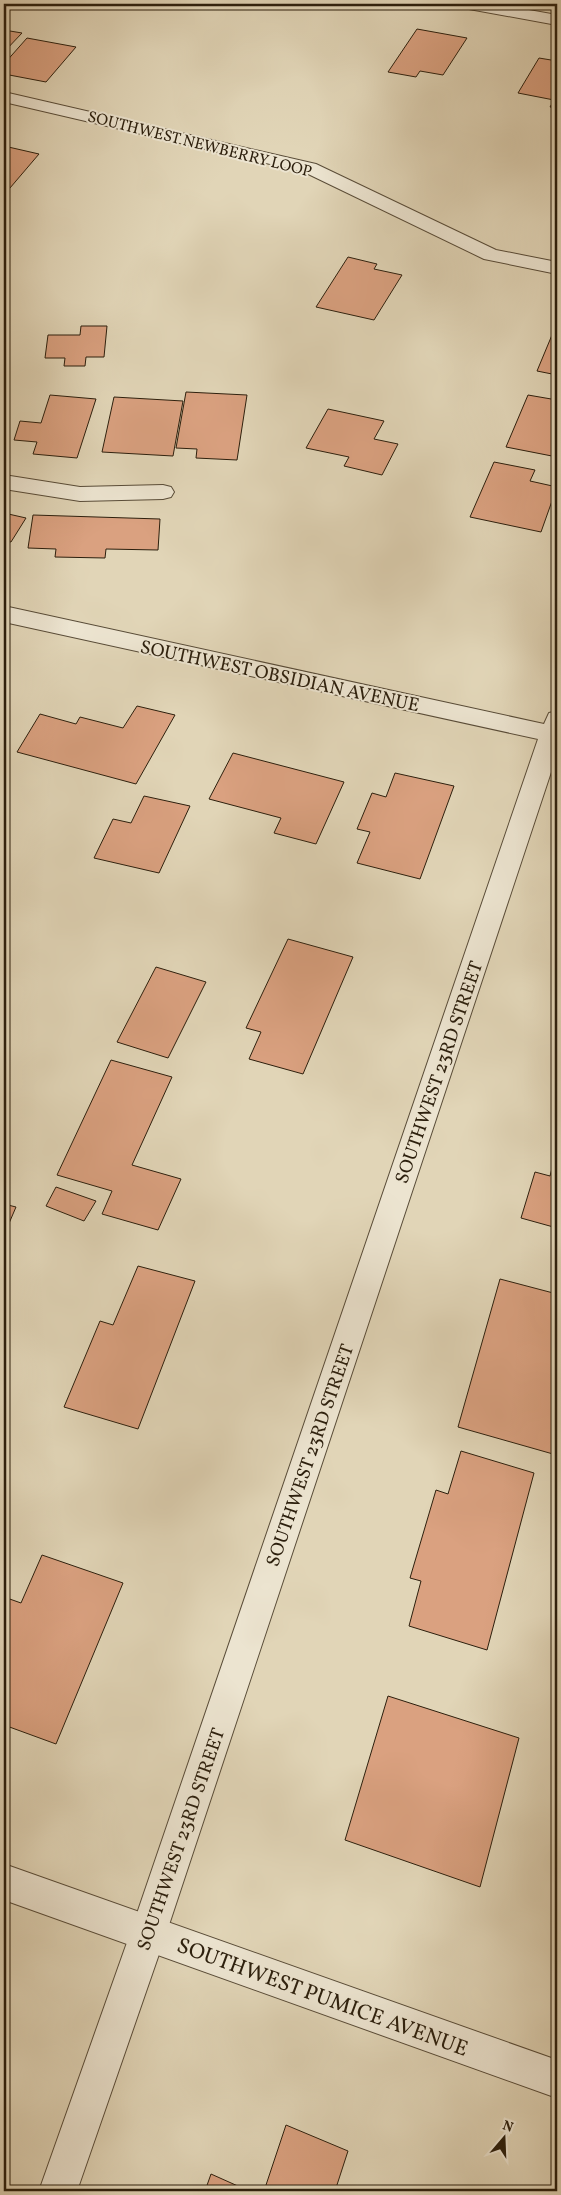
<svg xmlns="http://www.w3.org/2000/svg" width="561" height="2195" font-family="Vollkorn,serif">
	<rect width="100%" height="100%" fill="#e1d5b7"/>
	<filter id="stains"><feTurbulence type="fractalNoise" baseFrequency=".004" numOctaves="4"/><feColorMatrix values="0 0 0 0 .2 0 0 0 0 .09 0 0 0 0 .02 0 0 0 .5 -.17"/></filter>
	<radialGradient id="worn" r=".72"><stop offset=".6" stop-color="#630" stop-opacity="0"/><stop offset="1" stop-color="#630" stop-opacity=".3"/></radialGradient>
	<!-- building -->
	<path fill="#daa180" stroke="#2c1f0d" d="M417 29 467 38 443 75 420 71 416 77 388 72Z
		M4 30 22 33 4 52Z
		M27 38 76 47 46 82 4 74V64Z
		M539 58 557 61V108L550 107 554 100 518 93Z
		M4 146 39 154 4 195Z
		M348 257 377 264 374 269 402 275 374 320 316 307Z
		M557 323V375L537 371Z
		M81 326H107L104 357H86L85 366H64L65 358H45L48 335H80Z
		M186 392 247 395 237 460 196 458 197 449 176 448Z
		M50 395 96 399 77 458 33 454 37 442 14 440 20 421 41 423Z
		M528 395 557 400V457L506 447Z
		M114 397 183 401 173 456 102 452Z
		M328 409 384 421 374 439 398 444 382 475 344 466 349 457 306 448Z
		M494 462 535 470 530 481 557 487 541 532 470 517Z
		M4 513 26 518 11 542 4 541Z
		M33 515 160 519 158 550 106 549 105 558 55 557 56 549 28 548Z
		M137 706 175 715 136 784 17 752 40 714 76 724 80 717 123 728Z
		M233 753 344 782 316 844 274 833 281 818 209 799Z
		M395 773 454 786 420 879 357 863 370 832 357 829 372 793 386 797Z
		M144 796 190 806 159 873 94 858 113 819 131 823Z
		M288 939 353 957 303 1074 249 1059 261 1032 246 1028Z
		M156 967 206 982 168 1058 117 1042Z
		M111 1060 172 1077 132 1165 181 1179 158 1230 102 1214 112 1191 57 1175Z
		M557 1149V1228L521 1218 535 1172 550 1176Z
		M56 1187 96 1201 84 1221 46 1206Z
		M4 1204 16 1207 4 1235Z
		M138 1266 195 1281 138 1429 64 1407 100 1321 113 1325Z
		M500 1279 557 1294V1437L553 1454 458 1427Z
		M461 1451 534 1473 487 1650 409 1626 421 1581 410 1578 436 1490 448 1494Z
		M42 1555 123 1583 56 1744 4 1725V1597L21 1603Z
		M388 1696 519 1738 480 1887 345 1840Z
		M286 2125 348 2151 335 2191H264Z
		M211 2174 249 2191H205Z"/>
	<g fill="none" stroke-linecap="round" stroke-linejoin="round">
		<!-- minor casing -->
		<g stroke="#594c38" stroke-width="2">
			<path id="minor" d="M461 4H495L557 15V25L469 9 463 8Z
				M4 92 316 164 496 250 557 262V274L484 259 304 172 4 102Z
				M4 475 80 487 163 485 171 487 174 492 171 497 163 499 80 501 4 489Z
				M4 1864 557 2060V2098L4 1900Z"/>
		</g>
		<!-- tertiary casing -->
		<g stroke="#594c38" stroke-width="2">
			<path id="tertiary" d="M4 606 544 724 549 713 557 711V754L166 1934 77 2191H39L130 1934 538 739 4 622Z"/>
		</g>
		<!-- minor -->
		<use href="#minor" fill="#ece4d0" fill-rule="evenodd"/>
		<!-- tertiary -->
		<use href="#tertiary" fill="#ece4d0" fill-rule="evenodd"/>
	</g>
	<g text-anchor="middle" stroke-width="4" stroke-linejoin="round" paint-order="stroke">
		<!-- far-street labels -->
		<g font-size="16" fill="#2c1f0d" stroke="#ece4d0">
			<text transform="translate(200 143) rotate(14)" y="6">SOUTHWEST NEWBERRY LOOP</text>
		</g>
		<!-- street labels -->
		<g font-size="19" fill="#2c1f0d" stroke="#ece4d0">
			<text transform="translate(280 675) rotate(12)" y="7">SOUTHWEST OBSIDIAN AVENUE</text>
			<text transform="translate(438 1072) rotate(-71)" y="7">SOUTHWEST 23RD STREET</text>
			<text transform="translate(309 1455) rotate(-71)" y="7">SOUTHWEST 23RD STREET</text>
			<text transform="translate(180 1839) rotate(-71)" y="7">SOUTHWEST 23RD STREET</text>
		</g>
		<!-- near-street labels -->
		<g font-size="22" fill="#2c1f0d" stroke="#ece4d0">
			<text transform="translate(323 1996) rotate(20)" y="8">SOUTHWEST PUMICE AVENUE</text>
		</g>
	</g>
	<!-- margin -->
	<rect width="561" height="2195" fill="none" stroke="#e1d5b7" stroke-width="20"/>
	<rect x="5" y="5" width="551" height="2185" fill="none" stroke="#2c1f0d" stroke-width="2.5"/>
	<rect x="10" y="10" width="541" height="2175" fill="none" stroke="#2c1f0d"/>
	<!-- north arrow -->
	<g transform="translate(504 2138) rotate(19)" stroke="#ece4d0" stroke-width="4" paint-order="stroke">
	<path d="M0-4L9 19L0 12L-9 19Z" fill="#2c1f0d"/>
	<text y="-8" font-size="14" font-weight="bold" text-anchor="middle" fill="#2c1f0d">N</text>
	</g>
	<rect width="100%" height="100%" filter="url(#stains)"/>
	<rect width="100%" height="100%" fill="url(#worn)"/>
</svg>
